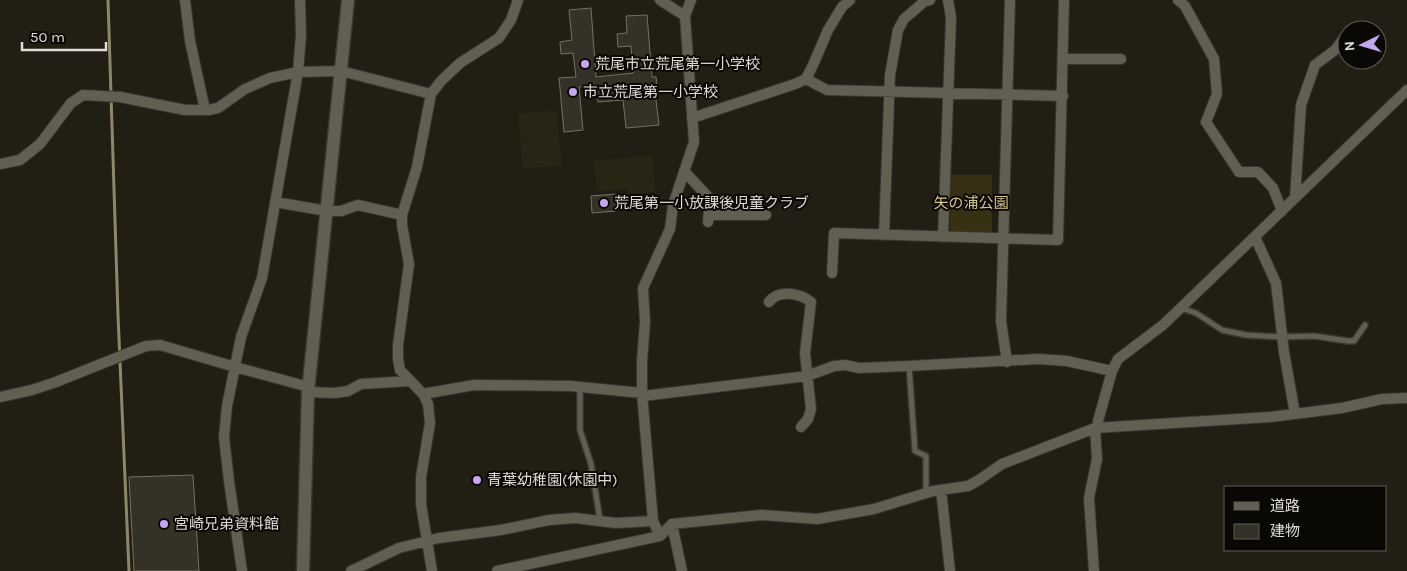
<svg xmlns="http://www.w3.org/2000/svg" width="1407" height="571" font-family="Karla,'Noto Sans JP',sans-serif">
	<rect width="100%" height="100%" fill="#211e14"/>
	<!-- built -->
	<path fill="#292514" d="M556 110 562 166 523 168 518 114Z
		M652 155 655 192 628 195 627 189 597 191 594 161Z"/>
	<!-- green -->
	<path fill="#383012" d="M951 175H992V233L950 232Z"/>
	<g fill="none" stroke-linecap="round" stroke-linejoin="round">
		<!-- stream -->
		<path stroke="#90876b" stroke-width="3" d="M108 0 118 315 129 571"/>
	</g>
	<!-- building -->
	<path fill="#343126" stroke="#747165" d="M591 8 596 77 633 73 631 46 618 47 617 34 627 33 626 16 647 15 652 77H656L658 92H655L659 125 626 128 623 100 598 102 596 85 579 87 583 130 564 132 559 78 576 77 573 53 561 54 560 42 572 40 569 10Z
		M615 194 616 211 592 213 591 196Z
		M193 475 199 571H134L129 477Z"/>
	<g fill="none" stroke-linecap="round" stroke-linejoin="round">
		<!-- lane casing -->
		<g stroke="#393730" stroke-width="8">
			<path id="lane" d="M1181 308 1196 313 1222 330 1246 335 1282 337 1314 336 1348 341H1354L1365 325
				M909 366 915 451 926 456V493
				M580 386V430L591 464 600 520"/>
		</g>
		<!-- street casing -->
		<g stroke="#393730" stroke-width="12">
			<path id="street" d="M185 0 190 41 205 110
				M660 0 685 16
				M1178 0 1185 6 1214 59 1217 94 1206 122 1239 172H1258L1273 188 1282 211
				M1064 59H1121
				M806 79 827 90 1063 96
				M692 118 795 84 806 79 813 65 828 30 842 7 850 0
				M0 164 20 160 40 144 71 103 83 95 120 97 185 110H209L218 108 245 89 270 78 298 72 341 71 431 94
				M684 171 710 199 708 222
				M1295 198 1301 105 1315 65 1335 50 1345 37
				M275 202 327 211H341L358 205 402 215
				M709 215H766
				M884 235 890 75 898 30 904 19 925 1 930 0
				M943 237 951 18 948 0
				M1255 237 1276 283 1284 352 1295 414
				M832 273 834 233 1058 240 1064 0
				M769 302C778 289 800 293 811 302L805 353 811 409 808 419 801 427
				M1007 362 1001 321 1010 0
				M308 392 335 393 348 391 361 384 411 381
				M423 394 474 385 570 386 642 393
				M643 396 807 376 834 366 845 365 859 368 909 366 1038 359 1067 361 1112 371
				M0 397 32 390 56 382 146 346 160 345 235 367 309 387
				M1098 421 1112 371 1118 359 1163 325 1407 90
				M941 490 950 571
				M672 524 682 571
				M660 536 653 521 642 393V361L645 322 643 288 670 229 673 205 694 142 685 16 691 0
				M242 571 229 481 224 437 227 406 241 337 262 278 298 72 301 35 300 0
				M351 571 399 548 439 538 501 530 549 520 575 518 616 523 653 521
				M432 571 421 504V477L430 423 428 404 423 394 400 370 398 359V345L409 264 402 225V215L417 167 431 94 441 81 460 63 499 38 511 20 518 0
				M497 571 660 536 672 524 761 515 817 519 874 509 933 491 968 486 979 480 1002 464 1095 428 1270 417 1342 408 1382 399 1407 398
				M1094 571 1089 498 1097 459 1095 428"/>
		</g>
		<!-- secondary casing -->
		<g stroke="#393730" stroke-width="15">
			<path id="secondary" d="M303 571 308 392 348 0"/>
		</g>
		<!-- lane -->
		<use href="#lane" stroke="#615e52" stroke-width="5"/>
		<!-- street -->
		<use href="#street" stroke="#615e52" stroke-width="10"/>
		<!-- secondary -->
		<use href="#secondary" stroke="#615e52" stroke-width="12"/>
	</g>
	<!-- markers -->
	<g fill="#c6a6f0" stroke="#0a0805" stroke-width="2">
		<circle cx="585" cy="64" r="5"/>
		<circle cx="573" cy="92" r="5"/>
		<circle cx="604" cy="203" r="5"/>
		<circle cx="477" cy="480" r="5"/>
		<circle cx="164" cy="524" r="5"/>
	</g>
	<g text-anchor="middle" stroke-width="4" stroke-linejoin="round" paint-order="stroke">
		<!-- poi labels -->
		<g font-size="15" fill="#dedcd5" stroke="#0a0805" text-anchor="start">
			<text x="595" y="69">荒尾市立荒尾第一小学校</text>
			<text x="583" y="97">市立荒尾第一小学校</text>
			<text x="614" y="208">荒尾第一小放課後児童クラブ</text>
			<text x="487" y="485">青葉幼稚園(休園中)</text>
			<text x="174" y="529">宮崎兄弟資料館</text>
		</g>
		<!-- park labels -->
		<g font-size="15" fill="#d7c482" stroke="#0a0805">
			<text x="971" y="208">矢の浦公園</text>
		</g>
	</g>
	<!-- legend -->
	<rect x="1224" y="486" width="162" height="65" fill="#0a0805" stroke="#5f5d58"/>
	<rect x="1234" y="502" width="25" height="8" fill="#615e52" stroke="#5f5d58"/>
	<text x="1270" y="511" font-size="15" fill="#dedcd5">道路</text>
	<rect x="1234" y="524" width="25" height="15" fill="#343126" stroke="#5f5d58"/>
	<text x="1270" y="536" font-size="15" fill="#dedcd5">建物</text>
	<!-- north arrow -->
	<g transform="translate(1362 45) rotate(265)"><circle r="24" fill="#0a0805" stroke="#5f5d58"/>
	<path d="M0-4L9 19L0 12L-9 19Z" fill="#c6a6f0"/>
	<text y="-8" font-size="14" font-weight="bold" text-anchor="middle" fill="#dedcd5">N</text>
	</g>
	<!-- scale -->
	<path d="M22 42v8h84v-8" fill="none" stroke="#dedcd5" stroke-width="2.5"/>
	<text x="30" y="42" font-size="15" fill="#dedcd5" stroke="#0a0805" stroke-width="4" paint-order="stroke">50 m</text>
</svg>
